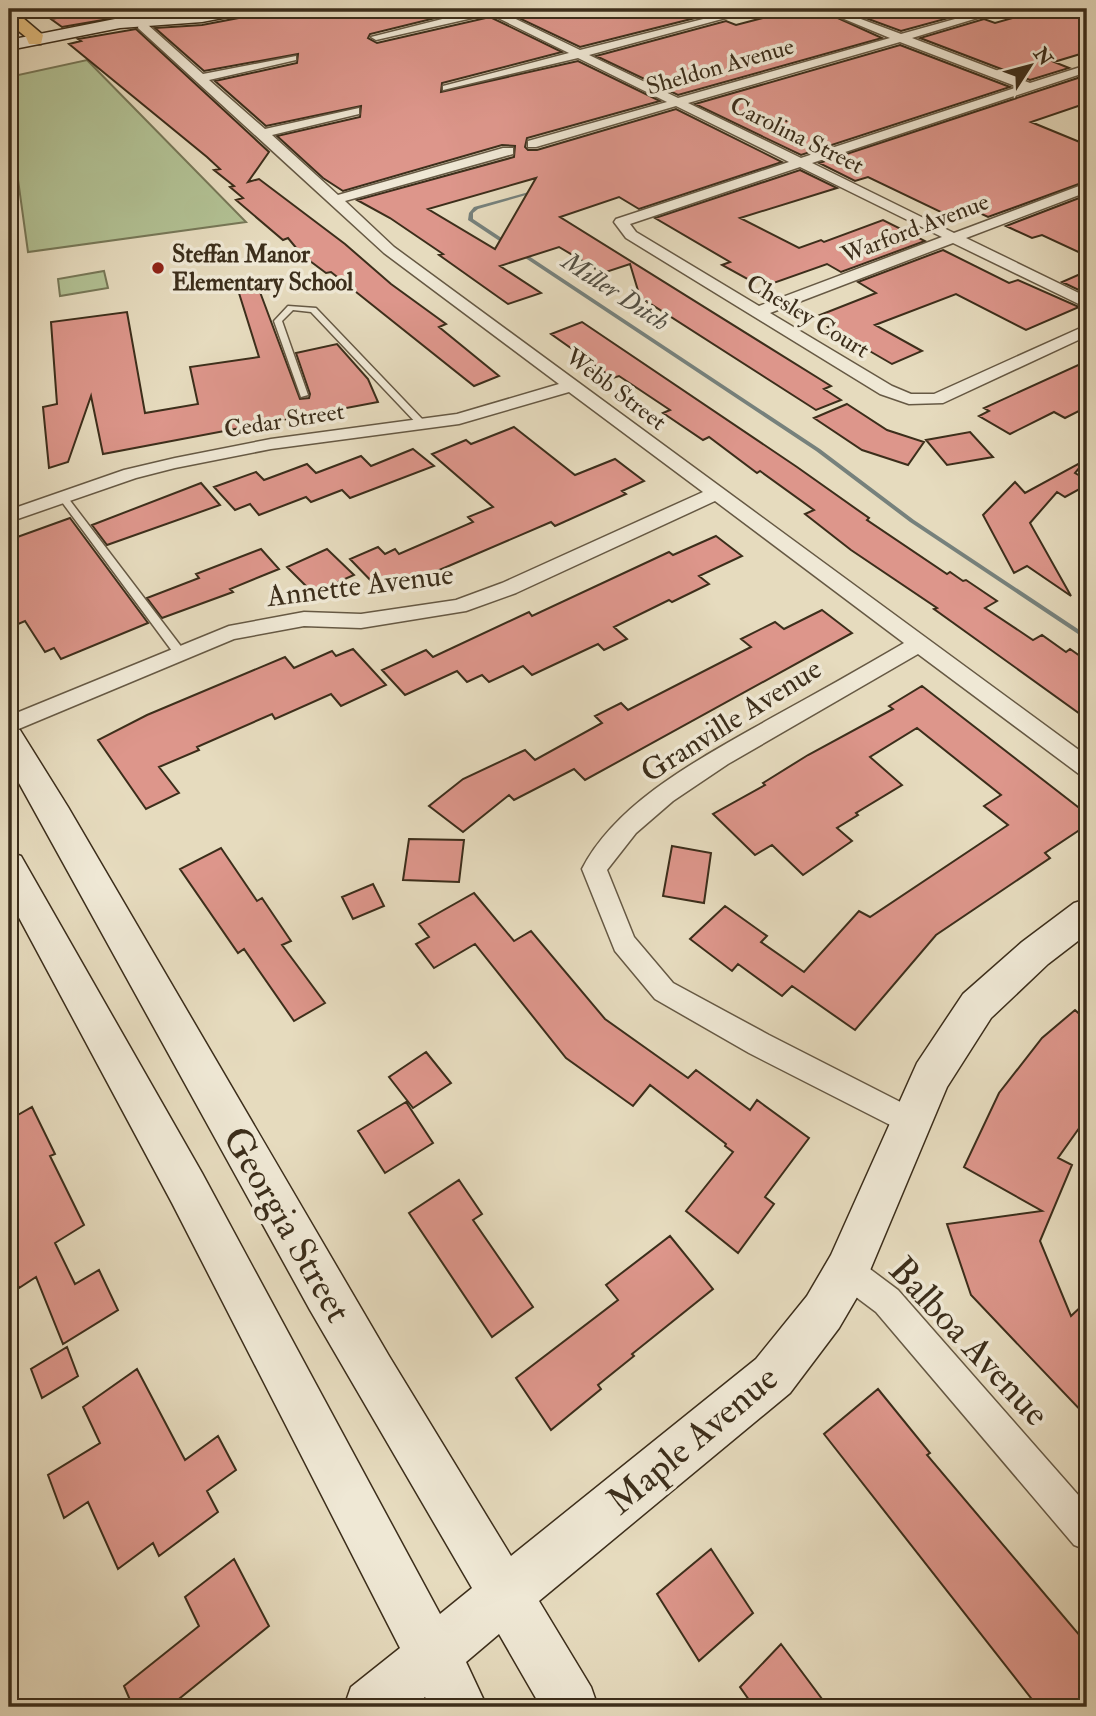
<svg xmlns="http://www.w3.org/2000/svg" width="1096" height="1716" font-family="'IM FELL Double Pica',serif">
	<rect width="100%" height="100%" fill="#e6dbbe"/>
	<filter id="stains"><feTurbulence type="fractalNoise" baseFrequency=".00286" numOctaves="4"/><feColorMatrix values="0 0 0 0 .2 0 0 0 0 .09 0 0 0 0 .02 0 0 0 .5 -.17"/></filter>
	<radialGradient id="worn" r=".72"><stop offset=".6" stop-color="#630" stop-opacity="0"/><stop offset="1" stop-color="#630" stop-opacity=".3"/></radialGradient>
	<!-- green -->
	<path fill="#b2c194" stroke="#777858" stroke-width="2" d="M87 60 246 222 28 252 15 158 9 147V77Z
		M104 271 108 288 60 296 58 279Z"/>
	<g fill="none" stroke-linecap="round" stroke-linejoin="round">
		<!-- stream -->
		<path fill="#76817c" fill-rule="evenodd" d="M536 190 540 191 478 209 473 213V219L820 449 914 520 1087 635V640L910 522 816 451 468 220 469 213 474 207Z"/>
	</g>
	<!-- building -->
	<path fill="#dd968b" stroke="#3c2e1b" stroke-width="2" fill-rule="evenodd" d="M107 9H137L138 14 62 27 51 19Z
		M258 9H472L370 34 368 38 377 43 490 17 562 52 442 83 441 92 578 61 660 101 527 138 525 147 528 150H537L676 109 782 162 639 209 619 197 560 217 831 386 824 389 841 400 816 410 640 297 630 264 603 273 559 247 500 266 541 293 508 304 439 255 443 254 390 218 357 200 514 157 515 146 502 145 343 191 323 178 277 136 360 117 361 106 266 126 215 81 297 63 298 54 204 71 155 28 202 25 249 16ZM536 178 495 249 428 209Z
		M507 9H697L711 14 580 47 506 12Z
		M797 9H818L882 38 678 95 596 56 726 21 736 25Z
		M841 9H955L967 13 901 31Z
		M1044 9 1073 11 1087 9V52L1054 62 1069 68 1030 80 920 38 984 19 995 23Z
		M136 29 269 152 248 182 259 179 345 244 391 284 446 324 439 327 499 376 474 386 331 272 326 273 302 255 288 238 283 240 236 200 243 198 230 187 234 186 214 170 220 169 207 157 69 44 81 41 78 39Z
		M900 45 1010 87 801 155 695 104Z
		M1087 75V103L1031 122 1087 145V181L988 217 969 208 949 216 868 177 855 181 819 163Z
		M800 170 837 188 740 218 799 248 821 240 824 242 883 220 925 241 841 272 827 264 768 285 758 279 751 281 722 265 730 262 655 218Z
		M1087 195V256L1042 235 1032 238 1006 226Z
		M943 250 1009 283 1018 280 1079 307 1026 330 956 294 875 325 922 351 892 364 828 327 835 324 820 315 876 293 858 282Z
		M1087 271V294L1062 282Z
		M257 284 300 399 309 398 310 394 296 353 337 344 368 379 378 402 103 454 91 396 68 462 49 468 43 407 57 404 51 322 127 312 145 413 198 404 190 367 259 357 238 290Z
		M582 322 797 467 869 518 867 520 947 574 950 572 963 581 966 580 997 601 985 608 1033 640 1042 635 1066 652 1070 649 1087 661V719L934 609 937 608 851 550 805 514 814 510 760 471 757 473 709 437 703 440 663 413 670 410 619 376 613 378 551 334Z
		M1087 361V407L1065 418 1054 412 1010 434 979 416 989 411 984 408Z
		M847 404 887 430 924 442 908 465 862 450 814 418Z
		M514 427 575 475 615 459 644 481 622 491 626 494 555 526 551 522 430 574 428 572 408 581 403 576 377 587 350 559 378 547 385 554 395 549 399 554 473 522 468 517 493 507 432 454 466 440 471 444Z
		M970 432 993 457 947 465 926 440Z
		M413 449 434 466 350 498 342 490 311 502 306 497 259 515 250 504 235 510 214 487 256 472 264 480 307 464 316 473 361 456 371 466Z
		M1078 464 1080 467 1075 473 1087 480V485L1065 497 1057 492 1030 523 1071 596 1027 566 1014 573 983 515 1015 482 1025 493Z
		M201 483 220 505 107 545 92 525Z
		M70 518 148 623 61 659 54 648 45 652 25 621 9 628V540Z
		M716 536 742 556 699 576 709 584 672 602 669 600 614 627 627 639 604 650 598 644 532 675 523 666 489 682 482 675 467 682 457 671 405 695 382 670 426 650 433 657 529 612 532 616 669 552 673 555Z
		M261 549 279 569 230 589 233 592 162 618 147 598 199 578 196 574Z
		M327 549 354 575 313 593 287 567Z
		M822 610 852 633 585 780 574 769 514 800 509 795 463 832 429 806 463 779 525 750 535 760 602 723 595 716 621 703 628 710 751 647 741 639 775 622 784 629Z
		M353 649 386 685 341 706 331 694 275 719 272 714 197 747 199 750 159 767 179 793 146 809 98 740 147 715 285 657 294 668 332 651 336 656Z
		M922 686 1087 814V825L1045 853 1050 858 936 935 855 1030 792 986 782 996 738 964 732 971 690 939 725 906 767 936 761 942 804 972 859 911 870 917 1008 825 984 806 1001 795 917 728 870 757 902 785 856 813 858 815 837 828 852 841 803 875 772 845 755 855 713 814 765 785 763 783 808 755 893 709 889 706Z
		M409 839 464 840 459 882 403 880Z
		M672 846 711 853 704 903 663 896Z
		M221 848 257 901 262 898 291 941 282 945 325 1003 294 1021 244 949 238 953 180 869Z
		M373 884 384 906 353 919 342 897Z
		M474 893 514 941 531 931 605 1019 688 1078 696 1070 750 1110 757 1100 809 1138 765 1197 774 1204 738 1253 686 1211 733 1152 725 1146 726 1144 650 1085 633 1106 566 1058 475 944 434 968 416 944 429 937 419 924Z
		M1075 1010 1087 1021V1117L1058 1158 1072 1165 1040 1241 1071 1316 1087 1301V1417L971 1295 947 1224 1042 1211 964 1167 999 1093 1042 1038Z
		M426 1052 451 1083 413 1108 389 1077Z
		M406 1102 433 1143 385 1173 358 1131Z
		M32 1107 55 1154 50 1156 84 1225 55 1243 75 1284 99 1270 118 1310 63 1344 36 1277 19 1288 9 1265V1120Z
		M459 1180 482 1214 473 1220 533 1307 492 1337 409 1213Z
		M670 1236 713 1289 632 1354 634 1356 598 1385 601 1389 551 1430 516 1378 618 1300 606 1285Z
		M67 1347 78 1376 42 1398 31 1369Z
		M137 1369 185 1460 218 1436 236 1470 207 1491 218 1512 159 1556 153 1543 118 1569 88 1502 64 1518 48 1475 100 1443 83 1407Z
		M878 1389 930 1453 927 1455 1087 1644V1707H1038L824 1434Z
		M711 1549 753 1613 699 1661 657 1594Z
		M234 1559 269 1626 169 1707H133L124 1686 199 1626 185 1597Z
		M781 1644 828 1707H754L740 1687Z"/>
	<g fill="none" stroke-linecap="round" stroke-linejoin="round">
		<!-- lane casing -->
		<g stroke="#665944" stroke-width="3">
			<path id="lane" d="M288 306 316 308 425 422V426H419L311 312 293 310 282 321 308 395 301 397 274 321Z
				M62 493 65 494 183 649 184 652 183 655H175L59 498 57 496Z"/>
		</g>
		<!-- street casing -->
		<g stroke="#665944" stroke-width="3">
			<path id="street" d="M139 9H149L151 15 148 25 203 74 296 56V60L209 80 265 129 359 108V114L272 135 338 195 503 148H513V154L345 201 394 247 1087 756V777L1079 774 918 654 728 764 673 801 636 833 607 870 634 937 673 983 769 1035 920 1112 924 1121 920 1130 910 1134 900 1130 749 1053 655 999 615 951 582 869C618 799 707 755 773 717 817 693 861 668 904 643L715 501 516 593 466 611 361 628 304 626 234 639 9 733V716L229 626 304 612 361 614 456 600 502 583 703 492 569 392 459 424 271 449 175 468 136 478 9 522V510L124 470 175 458 271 439 457 414 559 384 384 253 138 28 141 15Z
				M482 9H505L501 12 580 50 743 9H759L589 55 678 98 890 38 820 9H834L901 34 991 9H1007L912 38 1030 83 1087 65V72L812 163 954 233 1087 183V192L966 238 1087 297V308L953 243 770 313 892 386 911 394H934L1087 325V336L943 403 909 404 880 394 626 238 614 222 616 219 789 162 676 106 536 147H528V141L667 102 578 58 443 90V86L569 53 490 14 376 40 371 37ZM900 42 1018 87 801 158 688 103ZM800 167 942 237 759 306 636 232 630 224Z
				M847 1255 858 1260 898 1290 1087 1505V1550L1074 1545 876 1312 836 1282 831 1271 836 1260Z"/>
		</g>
		<!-- secondary casing -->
		<g stroke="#3c2e1b" stroke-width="3">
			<path id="secondary" d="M224 9H256L249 13 202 22 120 28 9 50V40L120 18Z
				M9 726 20 730 68 807 389 1356 511 1556 756 1359 807 1296 831 1255 917 1063 963 994 1022 942 1074 903 1087 899V934L1048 964 991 1018 947 1087 863 1287 839 1328 790 1393 539 1601 591 1687 598 1707H541L499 1634 466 1662 487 1707H431L425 1697 413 1707H344L351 1687 400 1648 172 1203 9 899V852L21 856 202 1173 440 1614 472 1588 310 1310 9 765Z"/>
		</g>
		<!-- highway casing -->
		<g stroke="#3c2e1b" stroke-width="3">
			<path id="highway" d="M9 9H20L23 18 43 35 41 44H29L26 37 10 24Z"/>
		</g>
		<!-- lane -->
		<use href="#lane" fill="#efe8d5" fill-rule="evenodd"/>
		<!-- street -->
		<use href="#street" fill="#efe8d5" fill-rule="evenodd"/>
		<!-- secondary -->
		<use href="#secondary" fill="#efe8d5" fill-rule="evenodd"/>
		<!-- highway -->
		<use href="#highway" fill="#e3be7f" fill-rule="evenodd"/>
	</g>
	<!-- markers -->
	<circle fill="#8f2418" stroke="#efe8d5" stroke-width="2.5" cx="158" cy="268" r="7"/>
	<g text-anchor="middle" stroke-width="7" stroke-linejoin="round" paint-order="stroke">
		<!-- far-street labels -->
		<g font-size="24" fill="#3c2e1b" stroke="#efe8d5">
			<text transform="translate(720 66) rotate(-16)" y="8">Sheldon Avenue</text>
			<text transform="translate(797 135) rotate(26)" y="8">Carolina Street</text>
			<text transform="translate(915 228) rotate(-21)" y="8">Warford Avenue</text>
			<text transform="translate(808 316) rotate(31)" y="8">Chesley Court</text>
			<text transform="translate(616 389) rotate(37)" y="8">Webb Street</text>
			<text transform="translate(284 420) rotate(-9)" y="8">Cedar Street</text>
		</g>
		<!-- far-poi labels -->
		<g font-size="24" font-weight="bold" fill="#3c2e1b" stroke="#efe8d5" text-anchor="start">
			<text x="172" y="262">Steffan Manor<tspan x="172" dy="28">Elementary School</tspan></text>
		</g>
		<!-- far-water labels -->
		<g font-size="26" font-style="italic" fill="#545044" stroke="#efe8d5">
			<text transform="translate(616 291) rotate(33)" y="9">Miller Ditch</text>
		</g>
		<!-- street labels -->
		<g font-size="30" fill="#3c2e1b" stroke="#efe8d5">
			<text transform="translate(360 585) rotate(-7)" y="10">Annette Avenue</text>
			<text transform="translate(731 720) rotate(-32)" y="10">Granville Avenue</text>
		</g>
		<!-- near-street labels -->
		<g font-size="37" fill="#3c2e1b" stroke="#efe8d5">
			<text transform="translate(288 1224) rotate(60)" y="13">Georgia Street</text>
			<text transform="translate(970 1341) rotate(47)" y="13">Balboa Avenue</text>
			<text transform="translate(692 1439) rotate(-40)" y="13">Maple Avenue</text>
		</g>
	</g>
	<!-- margin -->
	<rect width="1096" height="1716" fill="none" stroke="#e6dbbe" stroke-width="35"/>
	<rect x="10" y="10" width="1075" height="1695" fill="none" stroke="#3c2e1b" stroke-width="3.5"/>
	<rect x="18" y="18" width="1061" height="1681" fill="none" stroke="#3c2e1b" stroke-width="2"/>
	<!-- north arrow -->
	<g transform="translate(1030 66) rotate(54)" stroke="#efe8d5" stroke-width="5" paint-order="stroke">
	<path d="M0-5L12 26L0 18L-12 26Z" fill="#3c2e1b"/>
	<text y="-10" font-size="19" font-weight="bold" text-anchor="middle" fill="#3c2e1b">N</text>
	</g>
	<rect width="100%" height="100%" filter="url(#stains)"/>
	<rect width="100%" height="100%" fill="url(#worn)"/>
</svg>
